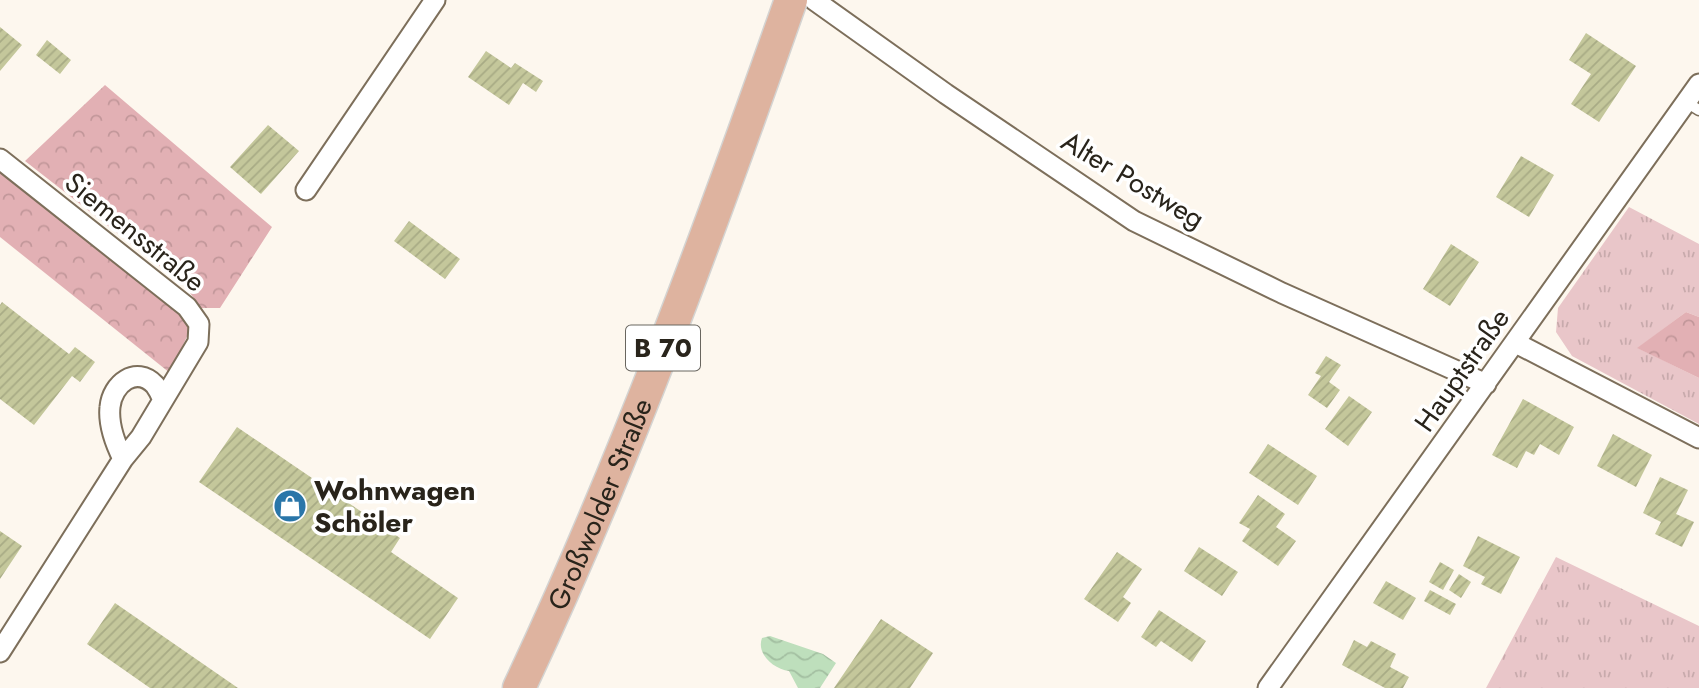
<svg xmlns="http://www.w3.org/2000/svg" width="1699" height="688" font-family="Jost,sans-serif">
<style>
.grass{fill:url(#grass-tufts)}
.forest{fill:url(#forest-crowns)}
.water{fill:url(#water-waves)}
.building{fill:url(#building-hatch)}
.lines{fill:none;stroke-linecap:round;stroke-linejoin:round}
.lane-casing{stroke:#7d6f5b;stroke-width:13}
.street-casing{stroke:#7d6f5b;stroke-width:23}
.primary-casing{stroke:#d4d3d1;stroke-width:35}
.lane{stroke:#fff;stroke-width:10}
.street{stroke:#fff;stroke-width:19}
.primary{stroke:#deb39f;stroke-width:32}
.labels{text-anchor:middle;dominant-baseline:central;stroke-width:7;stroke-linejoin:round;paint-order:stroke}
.shield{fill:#fff;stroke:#69665f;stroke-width:2}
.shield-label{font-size:26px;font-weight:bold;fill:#29241b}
.street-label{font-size:28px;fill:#29241b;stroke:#fff}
.poi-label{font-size:28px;font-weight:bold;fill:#29241b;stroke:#fff;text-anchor:start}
</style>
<defs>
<pattern id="grass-tufts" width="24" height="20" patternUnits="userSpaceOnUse" patternTransform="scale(1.75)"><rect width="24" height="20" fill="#e9c6c9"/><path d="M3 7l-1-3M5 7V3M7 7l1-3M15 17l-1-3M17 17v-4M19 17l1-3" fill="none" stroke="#c8aaac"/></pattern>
<pattern id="forest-crowns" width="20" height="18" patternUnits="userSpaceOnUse" patternTransform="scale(1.75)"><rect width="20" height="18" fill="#e2b0b4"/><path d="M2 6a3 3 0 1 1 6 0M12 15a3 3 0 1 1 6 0" fill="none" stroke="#c2979a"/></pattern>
<pattern id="water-waves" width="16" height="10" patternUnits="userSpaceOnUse" patternTransform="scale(1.75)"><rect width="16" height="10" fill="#bedfbc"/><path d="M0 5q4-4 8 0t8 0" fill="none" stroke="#a3bfa1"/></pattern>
<pattern id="building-hatch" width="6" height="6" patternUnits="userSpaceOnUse" patternTransform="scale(1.75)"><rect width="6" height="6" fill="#c4c79b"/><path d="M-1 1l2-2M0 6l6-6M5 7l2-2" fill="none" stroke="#a8ab85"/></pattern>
</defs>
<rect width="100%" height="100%" fill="#fdf7ee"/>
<path class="grass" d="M 1629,207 L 1699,244 L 1699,317 L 1686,312 L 1638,348 L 1699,378 L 1699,424 L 1572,356 L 1556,332 L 1558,308 Z
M 1556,557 L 1699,626 L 1699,688 L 1486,688 Z"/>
<path class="forest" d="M 105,85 L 272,227 L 220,308 L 201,308 L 185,286 L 25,161 Z
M 0,169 L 185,315 L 190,330 L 170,373 L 0,237 Z
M 1686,312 L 1699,317 L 1699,378 L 1637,348 Z"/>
<path class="water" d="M 770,636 L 823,654 L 836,663 L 820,688 L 798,688 L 789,671 C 774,669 756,654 762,638 Z"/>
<path class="building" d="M 0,27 L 22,45 L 0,71 Z
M 1586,33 L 1636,66 L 1599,122 L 1571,104 L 1591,74 L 1569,60 Z
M 47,40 L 71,60 L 60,74 L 36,55 Z
M 486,51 L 511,68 L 515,63 L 543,81 L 536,92 L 523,83 L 509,105 L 468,77 Z
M 268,125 L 299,151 L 261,194 L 230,167 Z
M 1521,156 L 1554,175 L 1529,217 L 1496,197 Z
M 409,221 L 460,259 L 445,279 L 394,241 Z
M 1451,244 L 1479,262 L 1450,306 L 1423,289 Z
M 2,302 L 69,354 L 75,347 L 95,362 L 80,382 L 72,376 L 34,425 L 0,399 L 0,305 Z
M 1326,356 L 1341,365 L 1329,382 L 1340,390 L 1327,408 L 1308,395 L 1321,376 L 1315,373 Z
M 1349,396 L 1372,412 L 1348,446 L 1325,429 Z
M 1523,399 L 1574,427 L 1559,455 L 1540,444 L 1534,455 L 1526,451 L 1517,468 L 1492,455 Z
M 237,427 L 400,538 L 391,552 L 458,598 L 430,639 L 199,482 Z
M 1613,434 L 1652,455 L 1636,487 L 1597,466 Z
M 1268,444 L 1317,476 L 1298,505 L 1249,473 Z
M 1660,477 L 1688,490 L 1676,514 L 1694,522 L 1682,547 L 1655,534 L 1661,522 L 1643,513 Z
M 1258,495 L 1285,514 L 1276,527 L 1296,541 L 1278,566 L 1242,541 L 1250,529 L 1239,523 Z
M 0,531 L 22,546 L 0,579 Z
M 1478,536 L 1520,557 L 1501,594 L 1481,584 L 1485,577 L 1463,566 Z
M 1199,547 L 1238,572 L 1222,596 L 1184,571 Z
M 1117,552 L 1142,569 L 1123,597 L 1131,603 L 1118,622 L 1084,599 Z
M 1440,562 L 1454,570 L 1443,590 L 1429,582 Z
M 1459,574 L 1471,582 L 1461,598 L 1449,590 Z
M 1386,581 L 1416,598 L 1403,620 L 1373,603 Z
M 1430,590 L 1456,604 L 1450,615 L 1424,601 Z
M 115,603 L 238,688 L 150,688 L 87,644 Z
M 1159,610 L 1206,641 L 1192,662 L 1161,641 L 1156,647 L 1141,637 Z
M 881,619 L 933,653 L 910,688 L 834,688 Z
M 1354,640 L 1367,647 L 1371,641 L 1396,654 L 1390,667 L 1409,677 L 1403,688 L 1385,688 L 1342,665 Z"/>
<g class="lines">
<defs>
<path id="lane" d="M 1686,102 L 1699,110"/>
<path id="street" d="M 814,0 L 946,94 L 1134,221 L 1282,293 L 1486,384
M 0,159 L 187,307 L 199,324 L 198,342 L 141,437 L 123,459 L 0,652
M 306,190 L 435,0
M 1516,343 L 1699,438
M 123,459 C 115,443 108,425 110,407 C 112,384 136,365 155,385 C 158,389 161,395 163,400
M 1268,688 L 1699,84"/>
<g id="primary">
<path id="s1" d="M 519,688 C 624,465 709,233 791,0"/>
</g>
</defs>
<use href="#lane" class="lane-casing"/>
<use href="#street" class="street-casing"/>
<use href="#primary" class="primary-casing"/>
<use href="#lane" class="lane"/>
<use href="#street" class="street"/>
<use href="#primary" class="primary"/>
</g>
<defs>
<symbol id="shop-disc" viewBox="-11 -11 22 22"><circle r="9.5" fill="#2a76a9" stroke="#fff"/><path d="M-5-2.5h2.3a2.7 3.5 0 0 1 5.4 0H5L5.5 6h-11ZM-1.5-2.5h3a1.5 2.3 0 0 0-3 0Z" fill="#fff"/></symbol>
</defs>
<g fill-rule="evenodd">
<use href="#shop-disc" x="271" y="487" width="38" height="38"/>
</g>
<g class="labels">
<rect class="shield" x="626" y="325.5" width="74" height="45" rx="5"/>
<g class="shield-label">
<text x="663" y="348">B 70</text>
</g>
<g class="street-label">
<text transform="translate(1133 180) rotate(31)">Alter Postweg</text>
<text transform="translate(135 232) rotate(39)">Siemensstraße</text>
<text transform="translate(1462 370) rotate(-55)">Hauptstraße</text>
<text stroke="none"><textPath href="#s1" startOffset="201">Großwolder Straße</textPath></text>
</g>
<g class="poi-label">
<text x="314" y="490">Wohnwagen<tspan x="314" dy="32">Schöler</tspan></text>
</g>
</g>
</svg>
